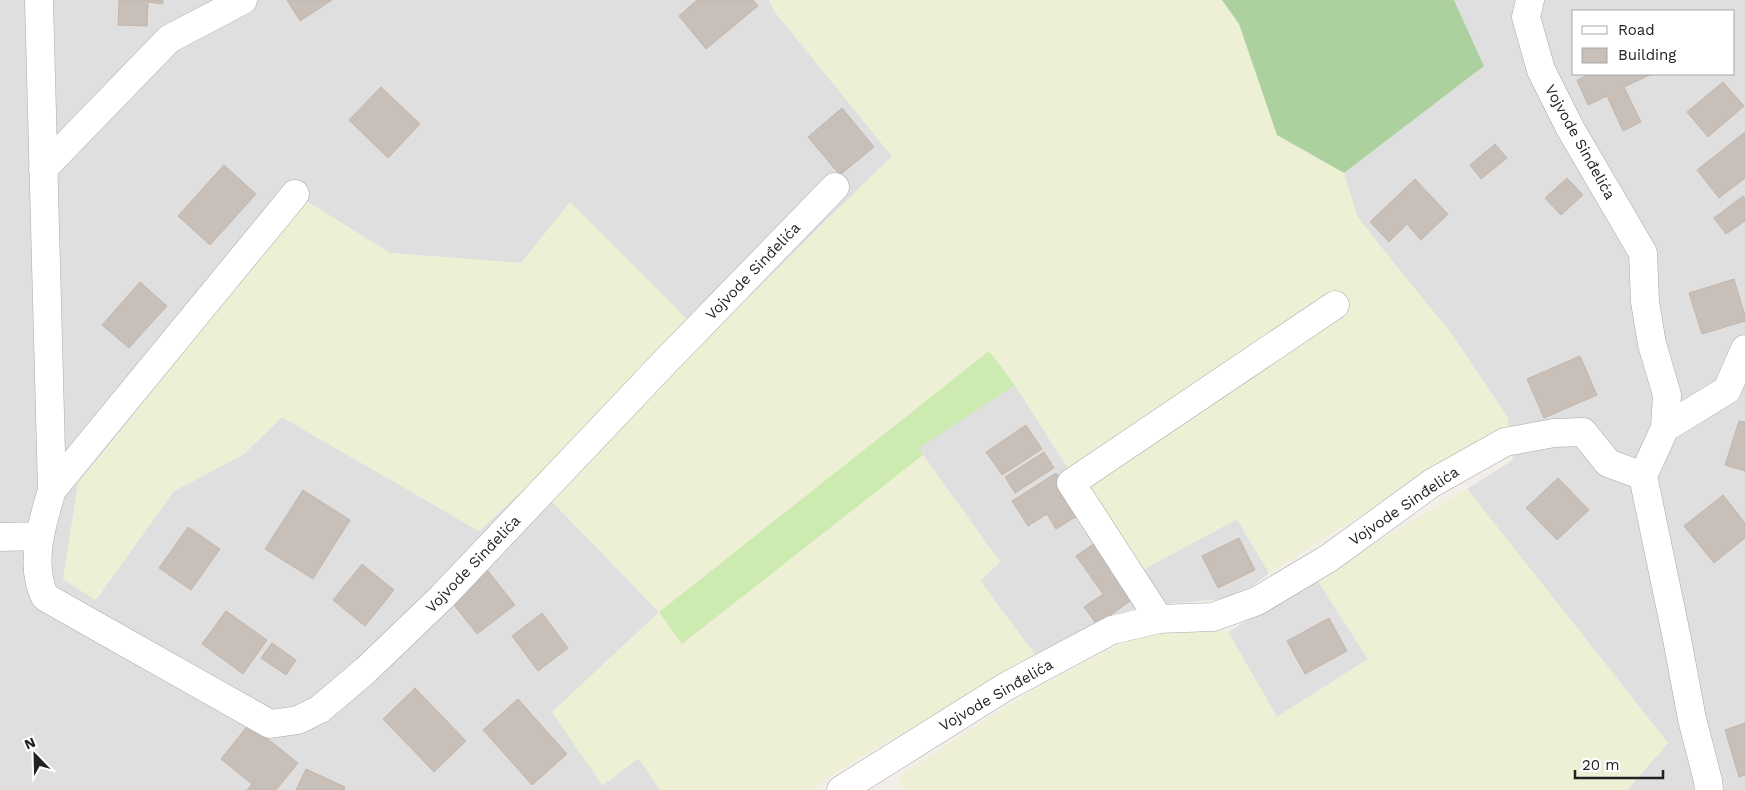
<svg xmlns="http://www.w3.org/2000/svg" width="1745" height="790" font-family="'Work Sans',sans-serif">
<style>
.residential{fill:#e0dfdf;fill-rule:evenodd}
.farmland{fill:#eef0d5}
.grass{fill:#cdebb0}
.forest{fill:#add19e}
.building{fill:#c7bfb8;stroke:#c4b6ab}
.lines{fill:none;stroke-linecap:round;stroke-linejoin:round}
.minor-casing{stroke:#a9a9a9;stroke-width:29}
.minor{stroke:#fff;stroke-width:28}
.labels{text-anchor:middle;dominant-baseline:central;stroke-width:4.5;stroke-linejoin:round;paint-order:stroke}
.street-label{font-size:15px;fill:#222;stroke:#fff}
</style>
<rect width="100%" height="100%" fill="#f2efe9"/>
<path class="residential" d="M 0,0 L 769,0 L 775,12 L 892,156 L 706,339 L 521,263 L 390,253 L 306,201 L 96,600 L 174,491 L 244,454 L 282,417 L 479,531 L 532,481 L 659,612 L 603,785 L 639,758 L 660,790 L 0,790 Z
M 1454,0 L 1745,0 L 1745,790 L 1627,790 L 1668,743 L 1467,489 L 1513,460 L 1507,416 L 1450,332 L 1380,246 L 1357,216 L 1344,173 L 1484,66 ZM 1574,11 L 1734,11 L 1734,74 L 1574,74 Z
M 1015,385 L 1135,574 L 1237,519 L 1269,573 L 1253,586 L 1222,599 L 1154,605 L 1127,611 L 1080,642 L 1036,656 L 980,581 L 1000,562 L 918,448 Z
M 1316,578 L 1368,659 L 1277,717 L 1228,632 Z"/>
<path class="farmland" d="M 769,0 L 1222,0 L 1239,24 L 1277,135 L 1344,173 L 1357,216 L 1380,246 L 1450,332 L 1507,416 L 1509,431 L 1473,445 L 1269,573 L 1237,519 L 1135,574 L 1015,385 L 989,351 L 816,488 L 682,644 L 923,455 L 1000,562 L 980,581 L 1036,656 L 844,767 L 811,790 L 660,790 L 638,758 L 602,785 L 552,712 L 659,612 L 533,481 L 479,531 L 282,417 L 244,454 L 174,491 L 95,600 L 63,579 L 78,483 L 306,201 L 390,253 L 521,263 L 570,202 L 707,339 L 892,156 L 775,12 Z
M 1467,489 L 1668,743 L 1627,790 L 905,790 L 898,777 L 1034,689 L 1132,638 L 1167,626 L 1228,632 L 1277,717 L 1368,659 L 1316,578 Z"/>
<path class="grass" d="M 989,351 L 1015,385 L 919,448 L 923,455 L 682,644 L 659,612 Z"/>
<path class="forest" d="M 1222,0 L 1454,0 L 1484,66 L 1344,173 L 1277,135 L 1239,24 Z"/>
<path class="building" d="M 119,0 L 163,0 L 163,4 L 148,2 L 147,26 L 118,25 Z
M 287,0 L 332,0 L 300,21 Z
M 697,0 L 753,0 L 758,6 L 706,49 L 679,16 Z
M 1590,74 L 1652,74 L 1624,87 L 1641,122 L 1623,131 L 1607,96 L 1588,105 L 1577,80 Z
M 1723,82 L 1744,106 L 1708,137 L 1687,112 Z
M 381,87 L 420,124 L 388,158 L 349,120 Z
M 842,108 L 874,147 L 840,175 L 808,137 Z
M 1745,132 L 1745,178 L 1719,198 L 1697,170 Z
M 1495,144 L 1507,158 L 1481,179 L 1470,165 Z
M 224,165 L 256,194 L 210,245 L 178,216 Z
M 1567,178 L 1583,195 L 1561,215 L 1545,198 Z
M 1415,179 L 1448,214 L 1421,240 L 1407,224 L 1389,242 L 1370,222 Z
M 1743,196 L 1745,198 L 1745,221 L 1726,234 L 1714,218 Z
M 1734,279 L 1745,316 L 1745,321 L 1702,334 L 1689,293 Z
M 140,282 L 167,306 L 129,348 L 102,325 Z
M 1580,356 L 1597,395 L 1544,418 L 1527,379 Z
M 1739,421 L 1745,422 L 1745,471 L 1725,465 Z
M 1026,425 L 1042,449 L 1002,475 L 986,452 Z
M 1044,452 L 1054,468 L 1015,493 L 1005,477 Z
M 1056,473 L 1082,513 L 1056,529 L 1047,514 L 1028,526 L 1012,501 Z
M 1558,478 L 1589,510 L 1557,540 L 1526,508 Z
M 303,490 L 350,520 L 313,579 L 265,549 Z
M 1723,495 L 1745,523 L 1745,538 L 1714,563 L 1684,526 Z
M 188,527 L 220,549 L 191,590 L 159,568 Z
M 1239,538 L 1255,570 L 1218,588 L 1202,556 Z
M 1098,541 L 1137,596 L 1097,625 L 1084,607 L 1103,594 L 1076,556 Z
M 362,564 L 394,590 L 365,626 L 333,600 Z
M 488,571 L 515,605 L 477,634 L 450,600 Z
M 226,611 L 267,640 L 243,674 L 202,644 Z
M 542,613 L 568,648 L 538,671 L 512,636 Z
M 1329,618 L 1347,651 L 1305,674 L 1287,641 Z
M 272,643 L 296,660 L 286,675 L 261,658 Z
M 415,688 L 466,741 L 434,772 L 383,719 Z
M 518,699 L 567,754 L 532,785 L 483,730 Z
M 1745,723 L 1745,775 L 1739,777 L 1725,730 Z
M 249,724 L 298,763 L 276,790 L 247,790 L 252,784 L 221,759 Z
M 306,769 L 345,787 L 344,790 L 296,790 Z"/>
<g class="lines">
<defs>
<path id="minor" d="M 39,0 L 52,490 C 42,523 29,564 45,597 L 270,724 L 298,720 L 320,709 L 366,670 L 442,597 L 664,363 L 835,187
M 1530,0 L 1526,17 L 1541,70 L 1570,128 L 1643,253 L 1645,302 L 1652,344 L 1667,395 L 1665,428 L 1643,476 L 1677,639 L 1692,719 L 1708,781 L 1709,790
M 43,169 L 169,39 L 243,0
M 1665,428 L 1727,390 L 1745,349
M 52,490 L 295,194
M 0,537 L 39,536
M 1159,619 L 1071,483 L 1335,305
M 841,790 L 1005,687 L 1112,630 L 1159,619 L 1213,617 L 1257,601 L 1329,558 L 1432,483 L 1505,442 L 1554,433 L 1583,432 L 1608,463 L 1643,476"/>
</defs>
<use href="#minor" class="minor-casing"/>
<use href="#minor" class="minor"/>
</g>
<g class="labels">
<g class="street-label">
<text transform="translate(1580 142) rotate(61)">Vojvode Sinđelića</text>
<text transform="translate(753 271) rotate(-46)">Vojvode Sinđelića</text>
<text transform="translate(1404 506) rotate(-34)">Vojvode Sinđelića</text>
<text transform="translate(473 564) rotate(-46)">Vojvode Sinđelića</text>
<text transform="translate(996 695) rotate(-30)">Vojvode Sinđelića</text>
</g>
</g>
<rect x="1572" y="10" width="162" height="65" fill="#ffffff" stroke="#a7a7a7"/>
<rect x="1582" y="26" width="25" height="8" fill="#ffffff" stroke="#a7a7a7"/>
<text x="1618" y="35" font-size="15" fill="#222222">Road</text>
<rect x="1582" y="48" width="25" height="15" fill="#c7bfb8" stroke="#a7a7a7"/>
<text x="1618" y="60" font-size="15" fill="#222222">Building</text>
<g transform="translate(35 755) rotate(337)" stroke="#ffffff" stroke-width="4" paint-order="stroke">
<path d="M0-4L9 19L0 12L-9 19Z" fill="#222222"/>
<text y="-8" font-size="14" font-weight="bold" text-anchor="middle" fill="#222222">N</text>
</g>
<path d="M1575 770v8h88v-8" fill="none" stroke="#222222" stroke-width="2.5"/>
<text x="1582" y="770" font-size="15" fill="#222222" stroke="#ffffff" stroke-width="4" paint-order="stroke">20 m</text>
</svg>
